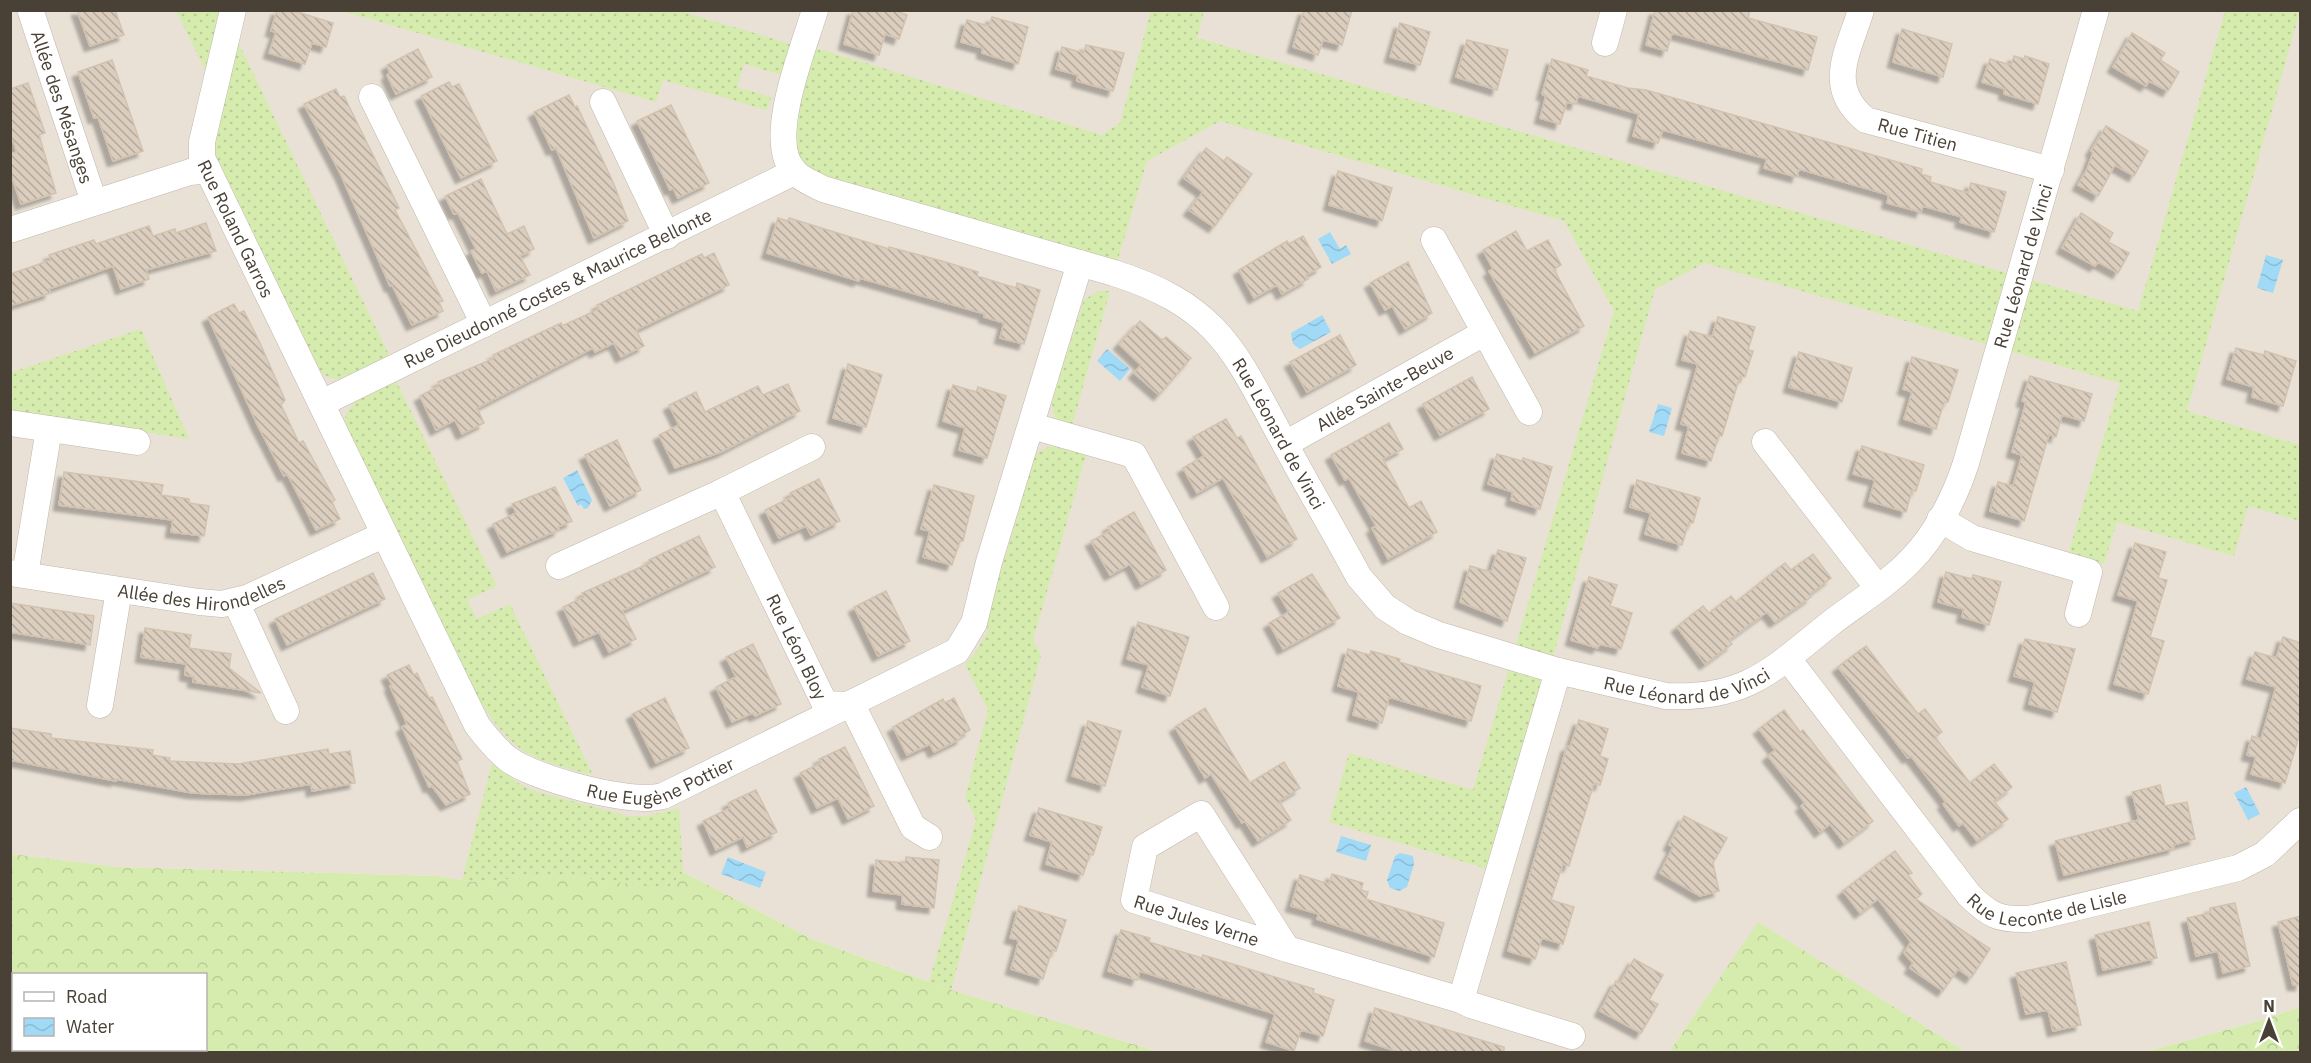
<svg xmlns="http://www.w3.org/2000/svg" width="2311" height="1063" font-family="'IBM Plex Sans',sans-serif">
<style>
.residential{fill:#e9e1d6}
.grass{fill:url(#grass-dots)}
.forest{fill:url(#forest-crowns);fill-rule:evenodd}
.water{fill:url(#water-waves)}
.building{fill:url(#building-back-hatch);stroke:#d3c2af;stroke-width:1.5;filter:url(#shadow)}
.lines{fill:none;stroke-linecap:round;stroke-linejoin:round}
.street-casing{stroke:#c1b7aa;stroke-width:27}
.street{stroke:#fff;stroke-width:26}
.labels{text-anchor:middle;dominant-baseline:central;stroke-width:6;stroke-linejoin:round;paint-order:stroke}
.street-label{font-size:18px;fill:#494036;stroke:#fff}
</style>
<defs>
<pattern id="grass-dots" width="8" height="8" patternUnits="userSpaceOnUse" patternTransform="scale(1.5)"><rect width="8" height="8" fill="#d6ecae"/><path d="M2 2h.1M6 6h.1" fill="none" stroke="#b9cb96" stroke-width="1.8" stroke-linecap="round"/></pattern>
<pattern id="forest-crowns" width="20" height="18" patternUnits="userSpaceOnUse" patternTransform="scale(1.5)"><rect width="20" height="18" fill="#d6ecae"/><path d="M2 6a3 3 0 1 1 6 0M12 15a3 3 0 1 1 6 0" fill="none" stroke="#b9cb96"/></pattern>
<pattern id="water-waves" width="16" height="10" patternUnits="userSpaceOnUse" patternTransform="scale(1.5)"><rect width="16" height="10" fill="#a0daf6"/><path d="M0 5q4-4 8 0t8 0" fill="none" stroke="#8bbcd4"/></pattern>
<pattern id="building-back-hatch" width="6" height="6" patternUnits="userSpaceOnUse" patternTransform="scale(1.5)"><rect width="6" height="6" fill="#dbcebf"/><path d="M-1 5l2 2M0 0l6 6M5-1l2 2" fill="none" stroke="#b4a99c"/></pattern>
<filter id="shadow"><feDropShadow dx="-5.5" dy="5.5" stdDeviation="1.5" flood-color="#0004"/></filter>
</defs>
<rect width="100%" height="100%" fill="#f5f0e8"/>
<path class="residential" d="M 11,11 L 2300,11 L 2300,1007 L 2262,1020 L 2145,1052 L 1966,1052 L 1758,923 L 1669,1052 L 1160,1052 L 951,990 L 812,939 L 683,872 L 668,889 L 474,882 L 438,876 L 118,867 L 11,854 Z"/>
<path class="grass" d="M 176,11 L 221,11 L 206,71 Z
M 342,11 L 680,11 L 804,48 L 823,50 L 1102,135 L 1120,123 L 1151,11 L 1204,11 L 1197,38 L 2138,311 L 2225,11 L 2300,11 L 2187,411 L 2300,445 L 2300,521 L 2248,506 L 2234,556 L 2117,522 L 2104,564 L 2068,554 L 2120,383 L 1705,263 L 1655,289 L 1550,668 L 1498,872 L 1329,822 L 1349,753 L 1473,790 L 1614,311 L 1564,221 L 1220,121 L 1147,161 L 1114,273 L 794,172 L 795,79 L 744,64 L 737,87 L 771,97 L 767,110 L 663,80 L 656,102 Z
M 238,42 L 390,357 C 361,372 341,394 313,366 L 215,159 L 213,148 Z
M 1098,291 L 1110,291 L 1071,429 C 1056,421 1050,415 1053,397 L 1084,300 Z
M 141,329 L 189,439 L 11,411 L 10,373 Z
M 396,381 L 497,586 L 467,600 L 477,619 L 510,604 L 593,775 C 567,768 538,763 517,746 C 475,712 439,620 414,570 C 391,520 364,472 345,421 C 347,398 378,390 396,381 Z
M 1052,445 L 1087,452 L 1033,640 L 1041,655 L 951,990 L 929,982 L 976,820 L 965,797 L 988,710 L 965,664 L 973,656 L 987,633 L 989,608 L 1019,512 L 1029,465 L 1036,454 Z
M 492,763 L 521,785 L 538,792 L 628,816 L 648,816 L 679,808 L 683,872 L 668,889 L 563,875 L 474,882 L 462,880 Z"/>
<path class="forest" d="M 11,854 L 118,867 L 438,876 L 474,882 L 563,875 L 668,889 L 683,872 L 812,939 L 951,990 L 1160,1052 L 11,1052 ZM 14,974 L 206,974 L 206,1050 L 14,1050 Z
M 1758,922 L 1966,1052 L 1669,1052 Z
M 2300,1007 L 2300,1052 L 2145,1052 L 2262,1020 Z"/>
<path class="water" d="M 1330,232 L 1340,249 L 1346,245 L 1351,254 L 1332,264 L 1318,239 Z
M 2266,255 L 2283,260 L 2273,293 L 2257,288 Z
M 1322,315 L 1331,332 L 1300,349 L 1293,344 L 1291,333 Z
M 1107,349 L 1130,369 L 1120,381 L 1097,361 Z
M 1658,404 L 1672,408 L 1664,436 L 1649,432 Z
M 577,470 L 592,500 L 588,508 L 584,509 L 581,504 L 578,506 L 563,478 Z
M 2246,787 L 2260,814 L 2248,820 L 2234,793 Z
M 1341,836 L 1371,845 L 1366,861 L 1336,852 Z
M 1400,853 L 1413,856 L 1414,864 L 1407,887 L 1399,891 L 1390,888 L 1387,880 L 1395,856 Z
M 728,857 L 766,872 L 760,888 L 721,874 Z"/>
<path class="building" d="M 77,10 L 115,10 L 124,35 L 90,46 Z
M 277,10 L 291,10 L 333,23 L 326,47 L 312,43 L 305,64 L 269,53 L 276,32 L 271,31 Z
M 853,10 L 893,10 L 907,15 L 899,39 L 885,34 L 879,55 L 844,44 Z
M 1304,10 L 1352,10 L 1342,45 L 1323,40 L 1318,55 L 1293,47 Z
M 1655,10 L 1750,10 L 1748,18 L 1817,37 L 1808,70 L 1672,33 L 1667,51 L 1646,45 Z
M 992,17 L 1028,27 L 1018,64 L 982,53 L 983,48 L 961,42 L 967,20 L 989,26 Z
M 1400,23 L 1430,32 L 1420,65 L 1390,57 Z
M 1902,29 L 1952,44 L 1943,77 L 1893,62 Z
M 2132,33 L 2165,53 L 2160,60 L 2179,72 L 2168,91 L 2149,81 L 2146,86 L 2113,67 Z
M 1467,40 L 1508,50 L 1497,90 L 1456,77 Z
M 1086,45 L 1124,53 L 1113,91 L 1077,81 L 1078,75 L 1056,69 L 1062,47 L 1084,53 Z
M 418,49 L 432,77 L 396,94 L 387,75 L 390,73 L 387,65 Z
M 2014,56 L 2024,59 L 2025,56 L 2049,64 L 2038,104 L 2004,94 L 2005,89 L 1982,82 L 1990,59 L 2011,65 Z
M 1552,59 L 1588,70 L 1586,76 L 1628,88 L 1646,90 L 1922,169 L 1921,174 L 1931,177 L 1930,182 L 1968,193 L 1971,183 L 2006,192 L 1994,232 L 1960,222 L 1962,217 L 1923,206 L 1921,212 L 1887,203 L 1889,195 L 1799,169 L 1797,177 L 1764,168 L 1767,159 L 1663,130 L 1658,143 L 1633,136 L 1639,114 L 1578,96 L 1576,104 L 1567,102 L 1560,124 L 1540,118 L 1546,96 L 1542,94 Z
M 112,60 L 143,151 L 113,161 L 98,117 L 94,118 L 78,72 Z
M 449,82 L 452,87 L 459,84 L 497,161 L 461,178 L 421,96 Z
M 28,83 L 45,133 L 39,135 L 56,193 L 21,204 L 10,171 L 10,154 L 17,152 L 10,133 L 10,89 Z
M 336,89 L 340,97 L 344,96 L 399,208 L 395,210 L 443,301 L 439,302 L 443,311 L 412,325 L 392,285 L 390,286 L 341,175 L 304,104 Z
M 569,95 L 575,107 L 577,106 L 613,182 L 628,221 L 594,238 L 556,148 L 552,150 L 534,112 Z
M 671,105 L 709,183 L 678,198 L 673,188 L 670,190 L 637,121 Z
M 2106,126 L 2148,151 L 2134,176 L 2115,165 L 2098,196 L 2078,185 L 2087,169 L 2093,153 L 2091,151 Z
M 1206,148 L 1224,161 L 1227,157 L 1252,174 L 1214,227 L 1189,210 L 1203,192 L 1184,178 Z
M 1338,171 L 1392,188 L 1382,221 L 1329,205 Z
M 481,179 L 507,234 L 524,226 L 534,249 L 520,256 L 530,275 L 496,291 L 487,271 L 482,273 L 471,251 L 476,249 L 458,213 L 454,214 L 445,196 Z
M 2081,213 L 2113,233 L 2108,242 L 2129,253 L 2118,273 L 2098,262 L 2095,266 L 2062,248 Z
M 778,218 L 788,221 L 789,218 L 889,249 L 889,247 L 942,261 L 978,272 L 977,276 L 1016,288 L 1017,283 L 1040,290 L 1024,344 L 1000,338 L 1004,323 L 984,317 L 985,314 L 860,278 L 859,281 L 767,253 Z
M 206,223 L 216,251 L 146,270 L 149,279 L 121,289 L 113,266 L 49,289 L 50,293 L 10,306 L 10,274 L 51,260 L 49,255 L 94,240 L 96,244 L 149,226 L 153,236 L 175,229 L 176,233 Z
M 1516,231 L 1527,251 L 1548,240 L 1561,265 L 1554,269 L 1584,326 L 1535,353 L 1489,271 L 1493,269 L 1483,250 Z
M 1303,236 L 1321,267 L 1306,275 L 1308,279 L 1282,294 L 1277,285 L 1254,298 L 1239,270 L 1287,241 L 1289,244 Z
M 714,253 L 729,285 L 636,330 L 644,346 L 621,357 L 614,343 L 595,352 L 593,348 L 477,408 L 484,423 L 462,434 L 455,420 L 436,430 L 420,396 L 439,386 L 438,382 L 495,358 L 493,355 L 561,323 L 562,326 L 599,309 L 597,305 L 702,254 L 704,258 Z
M 1408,262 L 1432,313 L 1405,329 L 1392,306 L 1385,310 L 1370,283 Z
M 234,304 L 239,313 L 244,311 L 259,341 L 285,400 L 281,405 L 299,443 L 303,441 L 335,500 L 332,502 L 340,519 L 316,530 L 292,483 L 287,474 L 284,476 L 258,426 L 208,317 Z
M 1718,317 L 1755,327 L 1748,350 L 1753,351 L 1745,377 L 1740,376 L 1722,436 L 1719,435 L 1711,461 L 1682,453 L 1689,426 L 1681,424 L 1698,364 L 1682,360 L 1690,331 L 1712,337 Z
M 1140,321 L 1162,340 L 1166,337 L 1191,358 L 1159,395 L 1134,373 L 1141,365 L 1119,344 Z
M 1340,335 L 1356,365 L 1307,392 L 1290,362 Z
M 2236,348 L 2264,355 L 2265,351 L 2296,361 L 2283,406 L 2252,397 L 2254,387 L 2227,379 Z
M 1799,352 L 1852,368 L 1842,402 L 1789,387 Z
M 1912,357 L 1958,370 L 1948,402 L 1944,402 L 1936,429 L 1904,419 L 1912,392 L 1903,389 Z
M 848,364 L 882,375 L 866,427 L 833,418 Z
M 2030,376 L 2092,394 L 2084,421 L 2062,415 L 2056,437 L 2049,434 L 2024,521 L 1990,511 L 1998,482 L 2013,486 L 2022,455 L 2012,452 L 2026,402 L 2022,401 Z
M 1472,377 L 1489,409 L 1440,435 L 1423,404 Z
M 788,384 L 800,411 L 721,452 L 675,468 L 659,435 L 679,425 L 669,405 L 696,392 L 705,412 L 758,386 L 763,395 Z
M 953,385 L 976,392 L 978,387 L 1006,396 L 987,458 L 959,450 L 965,428 L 943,421 Z
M 1226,419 L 1237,438 L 1241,436 L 1297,539 L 1267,557 L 1223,478 L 1197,493 L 1183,468 L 1204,456 L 1193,437 Z
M 1389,423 L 1403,449 L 1383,459 L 1409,508 L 1421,501 L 1437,532 L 1388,559 L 1372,528 L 1376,526 L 1349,478 L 1345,480 L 1331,455 Z
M 617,440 L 641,490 L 610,506 L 585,455 Z
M 1862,446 L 1924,465 L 1916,491 L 1912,490 L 1906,512 L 1869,501 L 1875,480 L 1853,474 Z
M 1497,454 L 1522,461 L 1523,458 L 1552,467 L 1540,509 L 1511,500 L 1513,492 L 1488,484 Z
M 64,472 L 163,485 L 161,495 L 189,499 L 189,503 L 209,506 L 204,536 L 171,532 L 173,520 L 59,505 Z
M 819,479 L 840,521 L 811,535 L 806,526 L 779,538 L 765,510 L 792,497 L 790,493 Z
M 1637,480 L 1700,498 L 1693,523 L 1689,522 L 1682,545 L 1645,534 L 1651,513 L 1630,507 Z
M 934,485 L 974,496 L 963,541 L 960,541 L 952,565 L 923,557 L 930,531 L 921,529 Z
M 555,487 L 572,521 L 558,527 L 559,530 L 507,552 L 493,524 L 516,513 L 512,504 Z
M 1134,512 L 1166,570 L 1141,584 L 1130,564 L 1110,575 L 1091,541 L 1110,531 L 1108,527 Z
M 699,536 L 715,567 L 622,611 L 636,639 L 609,652 L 599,632 L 579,641 L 563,607 L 584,597 L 582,593 L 650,563 L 649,560 Z
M 2135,543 L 2166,552 L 2158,578 L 2167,580 L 2150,637 L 2164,641 L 2148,694 L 2114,684 L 2138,601 L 2118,595 Z
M 1498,550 L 1526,558 L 1507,621 L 1460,602 L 1470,566 L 1491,572 Z
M 1813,554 L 1831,578 L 1810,594 L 1811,597 L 1775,622 L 1767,612 L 1729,640 L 1732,644 L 1705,664 L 1677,627 L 1703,606 L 1709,613 L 1731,596 L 1736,602 L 1785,563 L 1791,570 Z
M 1946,572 L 1972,579 L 1973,575 L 2001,582 L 1989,625 L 1962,617 L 1964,609 L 1938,602 Z
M 373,573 L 385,599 L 287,645 L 275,619 Z
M 1312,574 L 1340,618 L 1283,649 L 1269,623 L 1289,612 L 1278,593 Z
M 1589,577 L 1617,585 L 1610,606 L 1632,613 L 1621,649 L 1599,644 L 1598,648 L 1571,640 Z
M 886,591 L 910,641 L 878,656 L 854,607 Z
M 10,603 L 94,616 L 90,645 L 10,632 Z
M 1138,622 L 1189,637 L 1170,696 L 1142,687 L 1149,665 L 1127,659 Z
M 145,628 L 191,635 L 189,648 L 231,654 L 229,668 L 261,693 L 193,682 L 194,677 L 185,675 L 186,664 L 141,657 Z
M 2283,637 L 2301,643 L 2301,730 L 2285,783 L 2251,774 L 2256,757 L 2247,755 L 2252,736 L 2261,739 L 2276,687 L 2247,679 L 2255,652 L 2276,658 Z
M 2025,639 L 2075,649 L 2057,712 L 2029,704 L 2035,682 L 2014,676 Z
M 753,644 L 781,704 L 755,716 L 753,713 L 732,722 L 716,687 L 736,677 L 726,657 Z
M 1866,646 L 1918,714 L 1925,709 L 1942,732 L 1935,737 L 1970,783 L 1994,764 L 2012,787 L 1994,801 L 2008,819 L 1977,841 L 1963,823 L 1959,826 L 1943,804 L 1946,802 L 1911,756 L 1908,758 L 1838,667 Z
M 1348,649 L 1370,655 L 1371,651 L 1400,659 L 1399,662 L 1481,686 L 1471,721 L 1389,697 L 1382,723 L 1353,715 L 1359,692 L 1338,686 Z
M 409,665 L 414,675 L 417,673 L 429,698 L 432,697 L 462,759 L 457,761 L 470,794 L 446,805 L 432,786 L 429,787 L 402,727 L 407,724 L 390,686 L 392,685 L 387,675 Z
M 665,698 L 689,748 L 656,763 L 632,714 Z
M 954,698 L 970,730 L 961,735 L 962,738 L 934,752 L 930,744 L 907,755 L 893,727 L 943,699 L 945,703 Z
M 1205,708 L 1250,783 L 1284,762 L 1300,788 L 1279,801 L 1291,820 L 1258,841 L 1245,821 L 1242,823 L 1211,774 L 1205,778 L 1175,727 Z
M 1784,710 L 1800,732 L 1803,730 L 1873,821 L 1844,843 L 1830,824 L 1820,832 L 1801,806 L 1805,803 L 1768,756 L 1775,750 L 1759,729 Z
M 1579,720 L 1608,729 L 1600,756 L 1608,759 L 1600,785 L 1594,783 L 1569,866 L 1563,864 L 1551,900 L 1574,907 L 1563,944 L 1542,938 L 1535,959 L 1508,951 L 1567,746 L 1570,747 Z
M 1088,721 L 1121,731 L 1105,786 L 1072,776 Z
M 10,728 L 51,734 L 51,738 L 153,750 L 152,755 L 170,758 L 169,761 L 238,764 L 328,749 L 329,754 L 350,751 L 355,783 L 312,791 L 311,784 L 246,795 L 193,793 L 116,779 L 116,781 L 10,760 Z
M 845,747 L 874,806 L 848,819 L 838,798 L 817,808 L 800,773 L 821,763 L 819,759 Z
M 2160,785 L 2165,806 L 2187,802 L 2195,839 L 2173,845 L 2174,848 L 2064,875 L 2055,841 L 2139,820 L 2132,792 Z
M 756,790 L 777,832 L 747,847 L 743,837 L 716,850 L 703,821 L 730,808 L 728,803 Z
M 1039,808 L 1102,827 L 1093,855 L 1090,854 L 1083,875 L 1046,864 L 1052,842 L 1030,835 Z
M 1684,816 L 1727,838 L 1713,863 L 1719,891 L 1700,896 L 1660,873 L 1673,847 L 1669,845 Z
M 1895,851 L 1912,873 L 1908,875 L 1922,894 L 1916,899 L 1990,949 L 1971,978 L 1958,969 L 1943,991 L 1910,968 L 1913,963 L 1904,953 L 1911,942 L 1878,899 L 1860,913 L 1843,891 Z
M 906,857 L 939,860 L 934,908 L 902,904 L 902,895 L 873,891 L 876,860 L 905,863 Z
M 1332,874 L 1363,883 L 1361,890 L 1368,892 L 1366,899 L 1444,923 L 1434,957 L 1317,919 L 1319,914 L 1291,906 L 1300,875 L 1329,884 Z
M 2235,903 L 2250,966 L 2223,973 L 2218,951 L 2196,956 L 2187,918 L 2210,913 L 2210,908 Z
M 1019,906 L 1066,920 L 1056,951 L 1052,950 L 1043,979 L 1011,969 L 1019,940 L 1010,938 Z
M 2301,916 L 2301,985 L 2293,985 L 2278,922 Z
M 2149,922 L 2157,958 L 2103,970 L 2095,935 Z
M 1121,930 L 1150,938 L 1149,942 L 1202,958 L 1203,955 L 1314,989 L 1313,993 L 1334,1000 L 1323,1036 L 1301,1030 L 1294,1051 L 1266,1042 L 1275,1014 L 1140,971 L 1137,980 L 1108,971 Z
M 1634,959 L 1663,975 L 1649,1000 L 1658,1004 L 1641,1033 L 1600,1011 L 1616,981 L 1620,983 Z
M 2066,962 L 2081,1025 L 2053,1031 L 2048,1010 L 2026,1014 L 2016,973 Z
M 1375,1008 L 1504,1047 L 1504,1053 L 1402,1053 L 1365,1041 Z"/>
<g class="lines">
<defs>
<g id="street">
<path id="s1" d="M 233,10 L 202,142 L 202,158 L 477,725 C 486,737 496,749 508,759 C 535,779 631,805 663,796 L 957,651 L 974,623 L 989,562 L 1080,263"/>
<path id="s2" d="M 815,10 C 804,47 764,143 795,172 C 802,180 814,184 823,189 L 1114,273 C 1221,307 1235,353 1285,444 C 1309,489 1335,532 1359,577 L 1385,607 L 1408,622 L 1439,635 L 1558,671 L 1666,696 C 1747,700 1773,669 1831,623 C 1857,603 1887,585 1910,561 C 1936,535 1955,497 1966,463 L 2096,10"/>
<path id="s3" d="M 1861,10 C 1848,53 1825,87 1866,120 L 2051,170"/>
<path id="s4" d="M 31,12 L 94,202"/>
<path d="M 1605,43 L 1614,10"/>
<path d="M 372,97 L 484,324"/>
<path d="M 603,102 L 667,236"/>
<path d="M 10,230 L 190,172 L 208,170"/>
<path d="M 1434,240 L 1529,412"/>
<path id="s5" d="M 322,403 L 794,172"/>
<path d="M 10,423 L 137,442"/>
<path d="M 1032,426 L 1134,455 L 1216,607"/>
<path d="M 1765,442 L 1878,588"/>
<path id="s6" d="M 1285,444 L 1484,333"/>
<path id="s7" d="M 722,492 L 825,704 L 852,705"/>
<path d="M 1940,519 L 1972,538 L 2089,572 L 2078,614"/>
<path d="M 559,566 L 722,492 L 812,447"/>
<path id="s8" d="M 10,573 L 199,602 L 222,604 L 247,598 L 383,535"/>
<path d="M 25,575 L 49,429"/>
<path d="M 236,602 L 286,711"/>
<path id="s9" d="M 1788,659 L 1969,895 C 1990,916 1999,920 2029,919 L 2238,868 L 2265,854 L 2300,821"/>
<path d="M 100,705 L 119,590"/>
<path d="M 852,705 L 913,827 L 929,837"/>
<path id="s10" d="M 1287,949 L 1201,814 L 1145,847 L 1134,900 L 1287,949 L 1461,1000 L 1471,1005 L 1572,1036"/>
<path d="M 1461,1000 L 1558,671"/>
</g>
</defs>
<use href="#street" class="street-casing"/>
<use href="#street" class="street"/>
</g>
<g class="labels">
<g class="street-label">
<text stroke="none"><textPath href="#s4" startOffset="100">Allée des Mésanges</textPath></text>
<text stroke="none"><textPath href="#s3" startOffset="174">Rue Titien</textPath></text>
<text stroke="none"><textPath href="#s1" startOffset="230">Rue Roland Garros</textPath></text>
<text stroke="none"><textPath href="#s2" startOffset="1850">Rue Léonard de Vinci</textPath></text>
<text stroke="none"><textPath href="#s5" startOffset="262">Rue Dieudonné Costes &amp; Maurice Bellonte</textPath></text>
<text stroke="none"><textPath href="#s6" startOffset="114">Allée Sainte-Beuve</textPath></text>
<text stroke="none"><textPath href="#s2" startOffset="744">Rue Léonard de Vinci</textPath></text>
<text stroke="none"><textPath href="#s8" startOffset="195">Allée des Hirondelles</textPath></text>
<text stroke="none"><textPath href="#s7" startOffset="172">Rue Léon Bloy</textPath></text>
<text stroke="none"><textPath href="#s2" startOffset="1266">Rue Léonard de Vinci</textPath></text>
<text stroke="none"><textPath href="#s1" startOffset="990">Rue Eugène Pottier</textPath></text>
<text stroke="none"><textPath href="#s9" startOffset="382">Rue Leconte de Lisle</textPath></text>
<text stroke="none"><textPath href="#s10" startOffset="345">Rue Jules Verne</textPath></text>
</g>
</g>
<rect width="2311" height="1063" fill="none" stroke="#494036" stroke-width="24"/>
<rect x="12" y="973" width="195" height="78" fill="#ffffff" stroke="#b6b3af" stroke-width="1.5"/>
<rect x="24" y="992" width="30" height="9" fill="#ffffff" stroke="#b6b3af" stroke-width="1.5"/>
<text x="66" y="1003" font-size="18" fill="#494036">Road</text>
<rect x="24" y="1018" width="30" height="18" fill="url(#water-waves)" stroke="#b6b3af" stroke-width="1.5"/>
<text x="66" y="1033" font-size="18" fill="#494036">Water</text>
<g transform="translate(2269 1021)" stroke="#ffffff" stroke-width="4.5" paint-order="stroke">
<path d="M0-4.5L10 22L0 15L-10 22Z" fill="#494036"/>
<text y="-9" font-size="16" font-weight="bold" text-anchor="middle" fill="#494036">N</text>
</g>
</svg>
